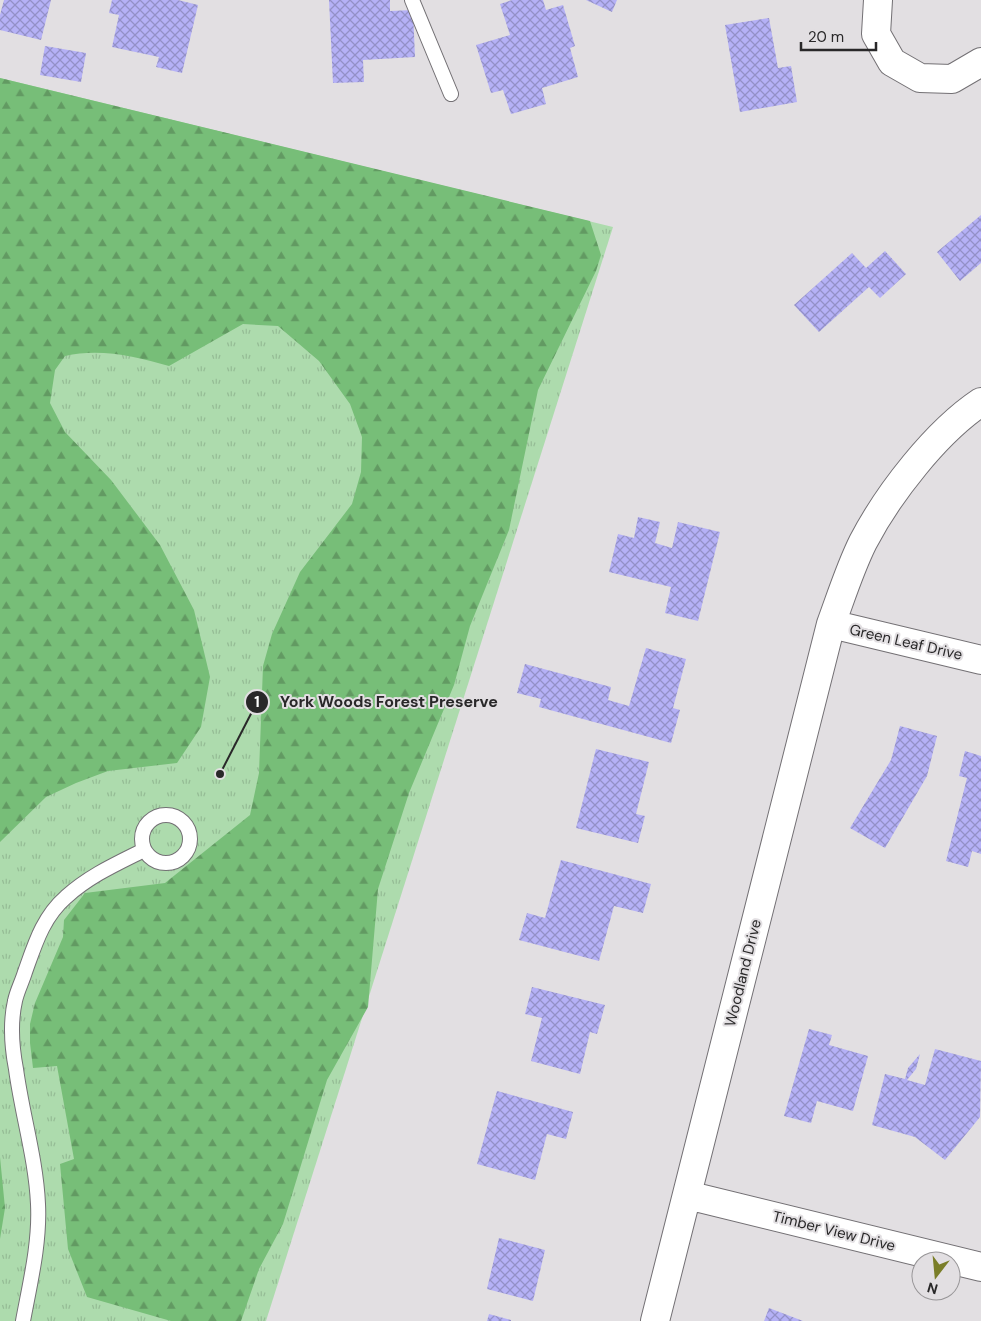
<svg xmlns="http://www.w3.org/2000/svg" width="981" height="1321" font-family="'DM Sans',sans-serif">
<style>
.grass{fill:url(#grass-tufts)}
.forest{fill:url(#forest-firs)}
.building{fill:url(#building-cross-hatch)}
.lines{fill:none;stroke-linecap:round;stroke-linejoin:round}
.service-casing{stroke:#737074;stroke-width:16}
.minor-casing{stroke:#737074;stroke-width:30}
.service{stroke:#fff;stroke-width:14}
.minor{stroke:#fff;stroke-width:28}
.labels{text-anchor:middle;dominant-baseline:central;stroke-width:4;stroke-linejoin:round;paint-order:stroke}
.street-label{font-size:15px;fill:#292829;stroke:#e2dfe2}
.leader{fill:none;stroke:#292829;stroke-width:2}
.callout-dot{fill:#292829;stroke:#e2dfe2;stroke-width:2}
.mark-label{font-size:15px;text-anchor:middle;font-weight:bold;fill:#fff}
.callout-label{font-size:16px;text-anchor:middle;font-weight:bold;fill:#292829;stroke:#e2dfe2;stroke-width:4;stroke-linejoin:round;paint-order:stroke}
</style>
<defs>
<pattern id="grass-tufts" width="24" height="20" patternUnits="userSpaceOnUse" patternTransform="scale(1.25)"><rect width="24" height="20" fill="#addbad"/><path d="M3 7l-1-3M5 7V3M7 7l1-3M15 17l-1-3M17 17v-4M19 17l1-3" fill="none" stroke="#95bc95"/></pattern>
<pattern id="forest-firs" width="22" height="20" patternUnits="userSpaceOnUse" patternTransform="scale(1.25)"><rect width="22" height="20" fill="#77be78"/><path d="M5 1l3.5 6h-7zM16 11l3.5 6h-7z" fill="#629a62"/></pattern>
<pattern id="building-cross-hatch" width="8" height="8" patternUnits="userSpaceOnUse" patternTransform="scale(1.25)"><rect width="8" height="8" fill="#b5b1f6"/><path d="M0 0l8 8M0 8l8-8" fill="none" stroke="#9390c7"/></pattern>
</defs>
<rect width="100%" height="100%" fill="#e2dfe2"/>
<path class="grass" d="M 0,78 L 613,227 L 266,1321 L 0,1321 Z"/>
<path class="forest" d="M 0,78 L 590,221 L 601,255 L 596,271 L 538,390 L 509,530 L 470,626 L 454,685 L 409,793 L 378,889 L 368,1007 L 327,1080 L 283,1224 L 259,1269 L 241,1321 L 171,1321 L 87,1297 L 68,1249 L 60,1164 L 74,1159 L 57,1066 L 33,1068 L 30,1043 L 30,1024 L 35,1003 L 63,937 L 64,920 L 85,893 L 165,883 L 250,815 L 259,773 L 263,666 L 272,634 L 300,572 L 352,504 L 361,472 L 362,437 L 350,404 L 319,361 L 278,326 L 243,324 L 169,366 C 135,356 99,348 65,356 L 55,370 L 50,403 L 65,432 L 111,480 L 160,545 L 194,610 L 210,677 L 201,727 L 177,763 L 108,771 L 76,783 L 46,797 L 0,842 Z
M 0,1157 L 5,1208 L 0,1239 Z"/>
<path class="building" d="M 4,0 L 51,0 L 41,40 L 0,30 L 0,15 Z
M 112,0 L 178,0 L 198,5 L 182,73 L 156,67 L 159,57 L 112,47 L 119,15 L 109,13 Z
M 329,0 L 390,0 L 390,11 L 413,10 L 415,57 L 363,60 L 364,82 L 333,83 Z
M 512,0 L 543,0 L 546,10 L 563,5 L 575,46 L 570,48 L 578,77 L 542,88 L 546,104 L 511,114 L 503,90 L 491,93 L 476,45 L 510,35 L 500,4 Z
M 586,0 L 617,0 L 612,12 Z
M 769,18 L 778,68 L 791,66 L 797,102 L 740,112 L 725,25 Z
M 45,46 L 86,53 L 81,82 L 40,75 Z
M 981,215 L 981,263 L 960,281 L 937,252 Z
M 885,251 L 906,274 L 880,298 L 869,287 L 819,332 L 794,305 L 852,253 L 866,268 Z
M 638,517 L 660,522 L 655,543 L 672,548 L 678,522 L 720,532 L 698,621 L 665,613 L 671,587 L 609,572 L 618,534 L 634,538 Z
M 646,648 L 686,659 L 673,708 L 680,710 L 671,743 L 539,707 L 541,699 L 517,693 L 525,664 L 611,687 L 608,700 L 629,706 Z
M 900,726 L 937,736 L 927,776 L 885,848 L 850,828 L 891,760 Z
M 596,749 L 649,762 L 636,814 L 645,816 L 638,843 L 576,828 Z
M 965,751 L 981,756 L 981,854 L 972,851 L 968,867 L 946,861 L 967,778 L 959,776 Z
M 561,860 L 651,884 L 643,913 L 614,906 L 599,961 L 519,940 L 527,913 L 545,918 Z
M 532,987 L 605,1005 L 597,1034 L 590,1032 L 580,1074 L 531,1061 L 542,1018 L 525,1014 Z
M 809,1029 L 832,1035 L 829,1045 L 868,1056 L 853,1111 L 817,1101 L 811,1123 L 784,1116 Z
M 935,1049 L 981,1061 L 980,1117 L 945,1160 L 915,1137 L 872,1125 L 885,1074 L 905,1079 L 908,1068 L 920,1054 L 916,1069 L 907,1080 L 925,1085 Z
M 497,1091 L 573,1112 L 566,1139 L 547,1134 L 535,1180 L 477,1164 Z
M 499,1238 L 545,1250 L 533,1301 L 487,1289 Z
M 769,1308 L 803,1321 L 764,1321 Z
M 489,1314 L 511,1320 L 511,1321 L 487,1321 Z"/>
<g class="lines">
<defs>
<path id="service" d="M 412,0 L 451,94
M142 839a24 24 0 1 1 48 0a24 24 0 1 1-48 0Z
M 23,1321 C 30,1283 40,1243 38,1204 C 36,1159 22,1114 16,1069 C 12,1048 10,1023 15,1001 C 17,991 22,982 25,972 C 35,944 43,917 66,897 C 89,876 116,864 144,850"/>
<path id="minor" d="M 878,0 L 876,34 L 892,62 L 920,78 L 952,79 L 981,62
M 831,624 L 981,660
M 687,1195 L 981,1267
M 655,1321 L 831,624 C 841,597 850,568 863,542 C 888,494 936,432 981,402"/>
</defs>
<use href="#service" class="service-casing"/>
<use href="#minor" class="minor-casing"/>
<use href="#service" class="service"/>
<use href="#minor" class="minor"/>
</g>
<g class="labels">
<g class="street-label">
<text transform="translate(906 642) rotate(13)">Green Leaf Drive</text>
<text transform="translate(743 973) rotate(-76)">Woodland Drive</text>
<text transform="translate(834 1231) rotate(14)">Timber View Drive</text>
</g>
</g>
<path class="leader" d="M220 774L257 702"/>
<g class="callout-dot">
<circle cx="220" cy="774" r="5"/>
<circle cx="257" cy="702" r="12"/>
</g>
<g class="mark-label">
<text x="257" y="707">1</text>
</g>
<g class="callout-label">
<text x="389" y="707">York Woods Forest Preserve</text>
</g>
<g transform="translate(936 1276) rotate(196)"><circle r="24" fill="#e2dfe2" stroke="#989698"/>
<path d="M0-4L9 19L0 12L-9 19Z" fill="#7a7e28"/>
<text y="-8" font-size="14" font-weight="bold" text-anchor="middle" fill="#292829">N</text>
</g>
<path d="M801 42v8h75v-8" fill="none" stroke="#292829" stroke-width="2.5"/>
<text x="808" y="42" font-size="15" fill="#292829" stroke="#e2dfe2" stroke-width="4" paint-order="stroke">20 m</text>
</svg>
